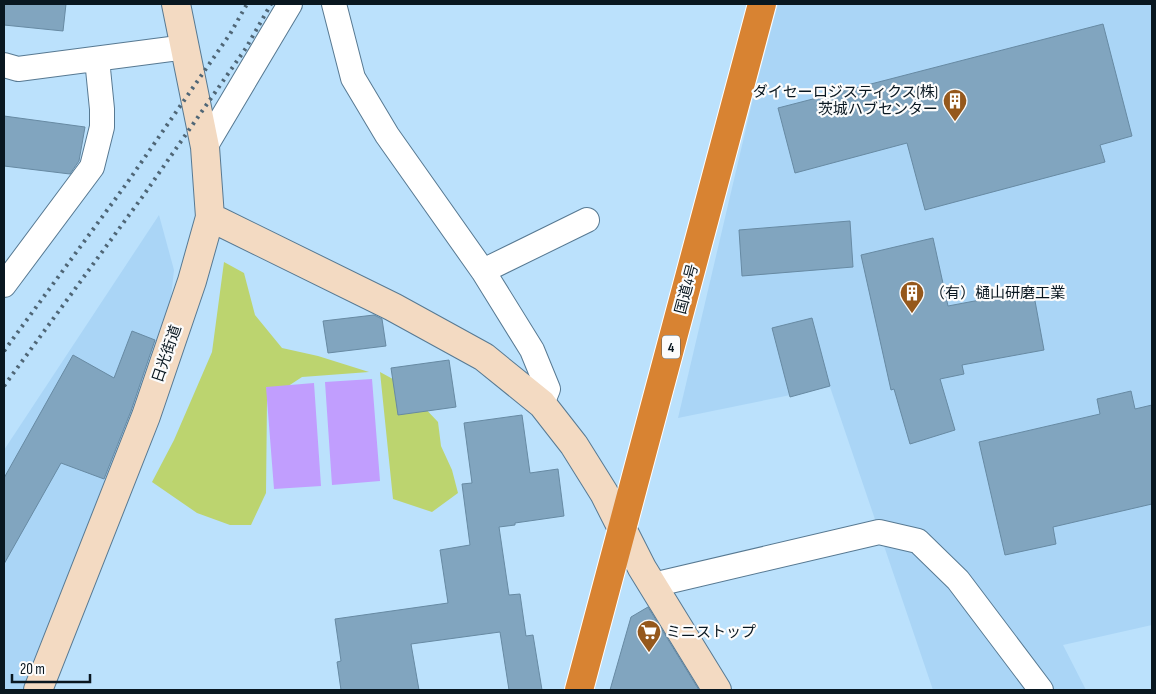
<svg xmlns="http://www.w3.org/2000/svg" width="1156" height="694" font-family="'Sofia Sans Condensed','Noto Sans JP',sans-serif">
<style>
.built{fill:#aad5f6}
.green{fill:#bcd46f}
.water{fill:#c19efe}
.building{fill:#81a5bf;stroke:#678aa3}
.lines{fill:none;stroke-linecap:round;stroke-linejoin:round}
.street-casing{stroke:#577992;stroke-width:26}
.secondary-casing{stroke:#577992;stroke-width:30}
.highway-casing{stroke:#fff;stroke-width:30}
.street{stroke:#fff;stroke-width:24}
.secondary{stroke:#f3dac2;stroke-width:28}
.highway{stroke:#d88332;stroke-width:28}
.rail{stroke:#4f6676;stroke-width:4;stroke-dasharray:2.5 5;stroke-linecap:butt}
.labels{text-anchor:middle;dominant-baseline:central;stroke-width:4.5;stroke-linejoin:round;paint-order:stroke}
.shield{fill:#fcfcfc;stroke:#525c62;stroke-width:1}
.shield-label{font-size:14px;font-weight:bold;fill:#091720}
.poi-label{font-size:15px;fill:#091720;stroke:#fcfcfc;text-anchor:start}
.street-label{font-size:15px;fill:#091720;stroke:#fcfcfc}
</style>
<rect width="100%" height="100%" fill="#bbe1fc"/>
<path class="built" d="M 778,4 L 1152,4 L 1152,625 L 1063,645 L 1086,690 L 933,690 L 830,387 L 678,418 L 755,90 Z
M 159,215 L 174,270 L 164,362 L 27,690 L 4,690 L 4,450 Z"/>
<path class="green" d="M 224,262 L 244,273 L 255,315 L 282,348 L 318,356 L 369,372 L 302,377 L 267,400 L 266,493 L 251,525 L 230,525 L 197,513 L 152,482 L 174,440 L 212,352 Z
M 380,372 L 402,384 L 438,422 L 441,446 L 452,470 L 458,493 L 432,512 L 393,499 Z"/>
<path class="water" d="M 372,379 L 380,481 L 332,485 L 325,382 Z
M 314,383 L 321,486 L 274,489 L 266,387 Z"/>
<path class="building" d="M 4,4 L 66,4 L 63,31 L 4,25 Z
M 1103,24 L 1132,136 L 1100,145 L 1105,162 L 925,210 L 907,143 L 795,173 L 778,108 Z
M 4,116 L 85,127 L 79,161 L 70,174 L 4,166 Z
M 850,221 L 853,267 L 742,276 L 739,230 Z
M 933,238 L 948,306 L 1033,290 L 1044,350 L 962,365 L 964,374 L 940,379 L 955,430 L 910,444 L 894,389 L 891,390 L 861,255 Z
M 374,315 L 382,319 L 386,346 L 328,353 L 323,321 Z
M 812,318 L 830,386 L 790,397 L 772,328 Z
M 132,331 L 155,340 L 131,411 L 104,479 L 61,463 L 4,564 L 4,478 L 73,355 L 114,378 Z
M 449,360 L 456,407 L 398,415 L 391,368 Z
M 1131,391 L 1135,409 L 1152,405 L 1152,504 L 1053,527 L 1056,544 L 1005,555 L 979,442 L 1100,414 L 1097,399 Z
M 522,415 L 530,473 L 558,469 L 564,516 L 515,523 L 515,525 L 499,527 L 509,595 L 520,594 L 526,636 L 533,635 L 542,690 L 509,690 L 500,632 L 411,644 L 419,690 L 341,690 L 337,662 L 341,661 L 335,619 L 448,603 L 440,550 L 470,545 L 462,484 L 472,483 L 464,423 Z
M 648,607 L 699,690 L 610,690 L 631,617 Z"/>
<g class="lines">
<defs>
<path id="street" d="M 334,4 L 353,78 L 387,135 L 483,271 L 532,350 L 548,389 L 542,404
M 4,65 L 18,69 L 186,47
M 205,147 L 290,4
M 483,271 L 587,220
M 4,285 L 92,167 L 102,127 L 102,109 L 97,59
M 653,585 L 879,532 L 918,541 L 958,580 L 1041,690"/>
<path id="secondary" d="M 210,217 L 393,307 L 484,357 L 542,404 L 574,445 L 604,493 L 642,568 L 717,690
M 38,690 L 146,416 L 192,281 L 210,217 L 205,147 L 176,4"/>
<path id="highway" d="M 579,690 L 762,4"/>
</defs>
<use href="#street" class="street-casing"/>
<use href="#secondary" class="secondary-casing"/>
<use href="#highway" class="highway-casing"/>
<use href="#street" class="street"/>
<use href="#secondary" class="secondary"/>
<use href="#highway" class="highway"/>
<path class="rail" d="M 4,351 L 127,183 L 230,34 L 247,4
M 4,386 L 143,196 L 246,48 L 271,4"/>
</g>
<defs>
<symbol id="building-pin" viewBox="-11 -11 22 30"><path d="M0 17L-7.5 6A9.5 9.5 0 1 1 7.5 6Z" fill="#95581c" stroke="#fcfcfc"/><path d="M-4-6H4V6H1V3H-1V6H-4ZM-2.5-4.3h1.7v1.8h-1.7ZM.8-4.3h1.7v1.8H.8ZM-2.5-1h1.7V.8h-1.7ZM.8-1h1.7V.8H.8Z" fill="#fff"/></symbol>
<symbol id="supermarket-pin" viewBox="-11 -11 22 30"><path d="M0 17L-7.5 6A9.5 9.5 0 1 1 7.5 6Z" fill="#95581c" stroke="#fcfcfc"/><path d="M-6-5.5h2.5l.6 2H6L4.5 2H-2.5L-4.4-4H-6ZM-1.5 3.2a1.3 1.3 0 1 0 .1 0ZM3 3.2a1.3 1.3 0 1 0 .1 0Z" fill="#fff"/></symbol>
</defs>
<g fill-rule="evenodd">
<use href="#building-pin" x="941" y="87" width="28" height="38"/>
<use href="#building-pin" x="898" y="279" width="28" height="38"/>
<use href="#supermarket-pin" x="635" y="618" width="28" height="38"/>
</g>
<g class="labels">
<rect class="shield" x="662" y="335.5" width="18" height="23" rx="4"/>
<g class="shield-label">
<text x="671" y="347">4</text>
</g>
<g class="poi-label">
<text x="938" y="92" text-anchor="end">ダイセーロジスティクス(株)<tspan x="938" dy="17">茨城ハブセンター</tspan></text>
<text x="930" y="293">（有）樋山研磨工業</text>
<text x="666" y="632">ミニストップ</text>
</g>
<g class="street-label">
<text transform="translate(687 289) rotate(-75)">国道4号</text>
<text transform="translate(167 354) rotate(-71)">日光街道</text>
</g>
</g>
<rect width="1156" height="694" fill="none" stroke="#091720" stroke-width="10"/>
<path d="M12 674v8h78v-8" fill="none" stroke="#091720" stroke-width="2.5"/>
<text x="20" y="674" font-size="15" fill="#091720" stroke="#fcfcfc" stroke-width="4" paint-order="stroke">20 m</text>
</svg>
